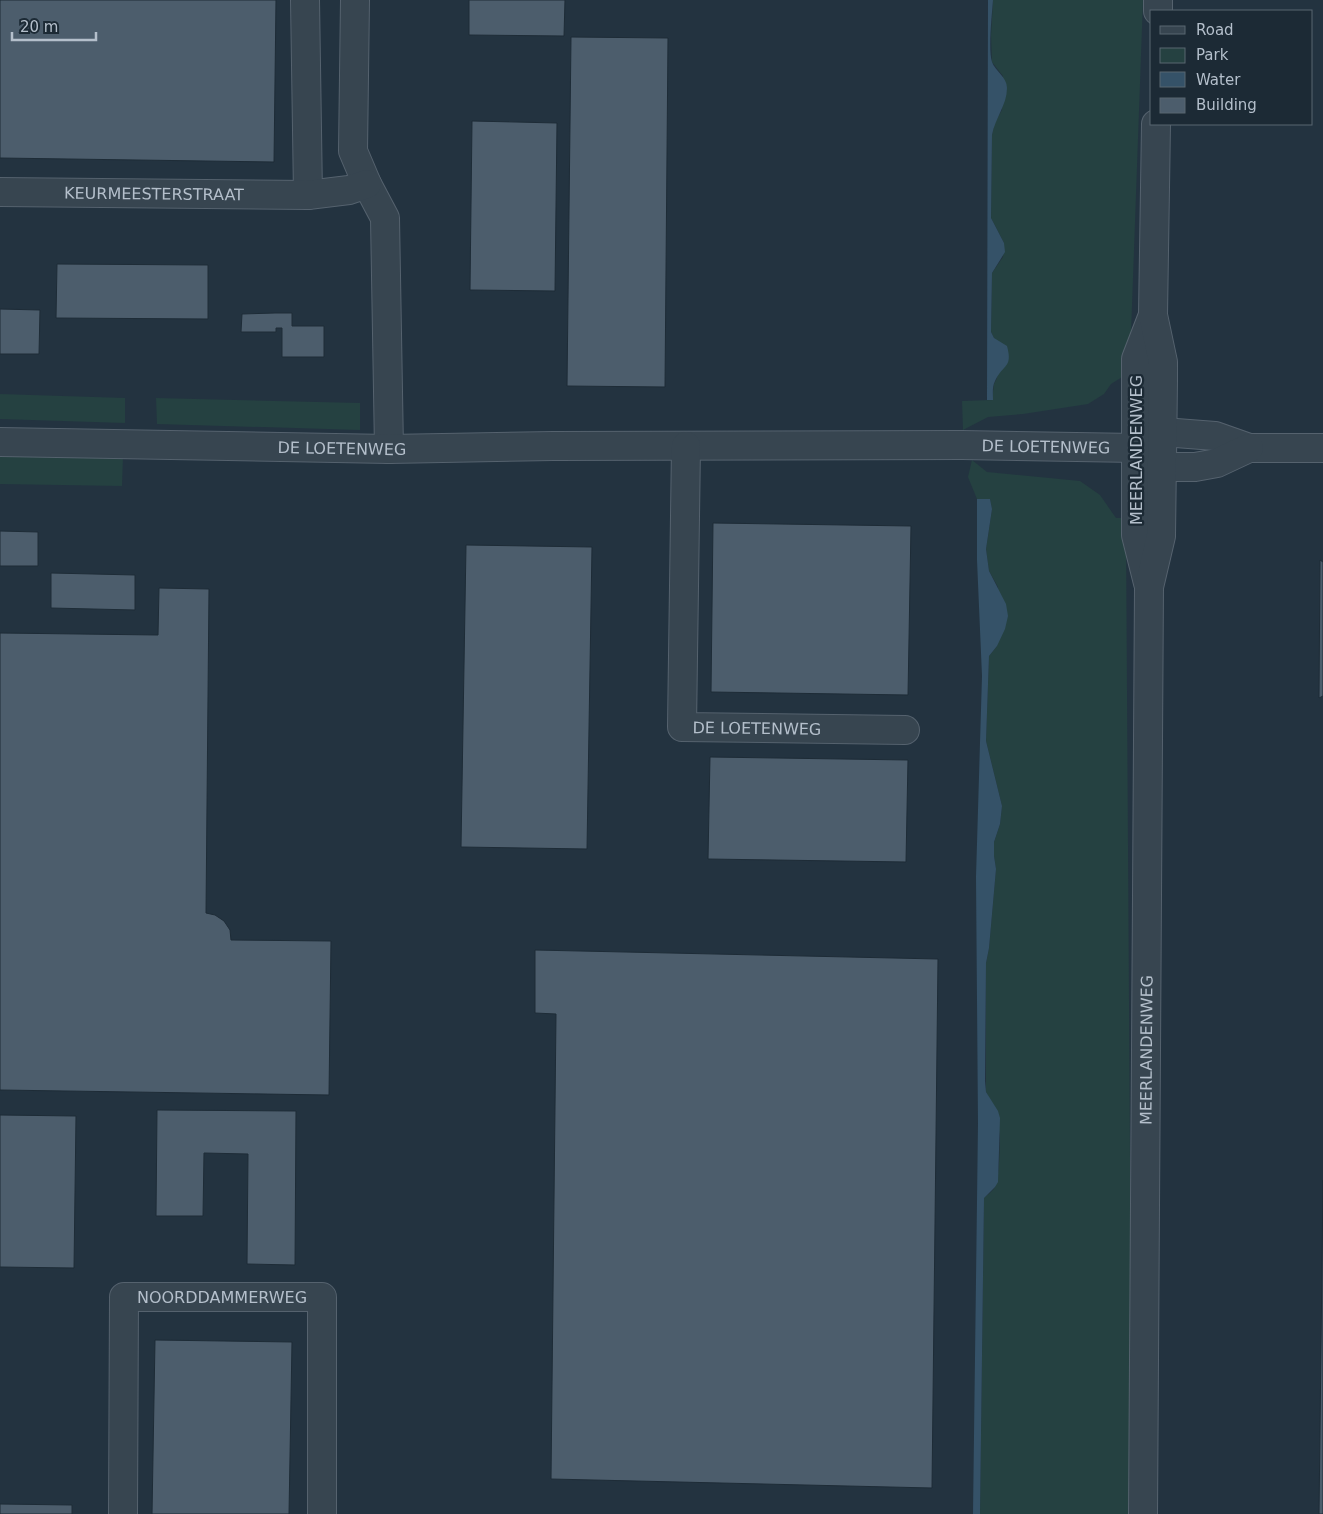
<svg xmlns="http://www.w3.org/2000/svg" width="1323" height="1514" font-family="'DejaVu Sans',sans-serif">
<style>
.green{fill:#254141}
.water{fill:#355268}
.building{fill:#4c5d6c;stroke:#1e2c37}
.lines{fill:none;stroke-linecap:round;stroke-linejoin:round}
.minor-casing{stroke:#55626e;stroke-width:30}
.minor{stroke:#374550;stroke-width:28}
.labels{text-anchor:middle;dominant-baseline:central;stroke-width:4.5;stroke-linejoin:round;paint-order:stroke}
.street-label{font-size:16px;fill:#b4bfcb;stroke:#1c2a35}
</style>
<rect width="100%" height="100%" fill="#233340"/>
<path class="green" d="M 993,0 L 1143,0 L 1130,361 L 1127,374 L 1111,384 L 1104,394 L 1088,404 L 1023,414 L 988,417 L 963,430 L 962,401 L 992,400 L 994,384 L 997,378 L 994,338 L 991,332 L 992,273 L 1003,257 L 1004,243 L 991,218 L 992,135 L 994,124 L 1002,110 L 1003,76 L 992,62 L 991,36 Z
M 0,394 L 125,398 L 125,423 L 0,419 Z
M 156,398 L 360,403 L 360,430 L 157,424 Z
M 0,455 L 123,456 L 122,486 L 0,484 Z
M 972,460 L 987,472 L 1080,481 L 1100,495 L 1116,518 L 1122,518 L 1126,533 L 1131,1313 L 1129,1514 L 980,1514 L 984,1198 C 987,1195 993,1191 995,1187 C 999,1181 1000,1146 1000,1137 C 1000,1128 990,1100 986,1092 L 986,963 L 989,948 L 996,869 L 994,856 L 994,842 L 1000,824 L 1002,806 L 986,741 L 989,656 L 997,646 L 998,587 L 989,571 L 986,549 L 992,509 L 990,499 L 977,499 L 968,477 Z"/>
<path class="water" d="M 988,0 L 993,0 C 992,14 988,50 992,62 C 995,71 1007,77 1007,88 C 1007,105 995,118 992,135 L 991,218 L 1004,243 L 1005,252 L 992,273 L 991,332 L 994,338 L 1007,346 C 1013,368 1003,364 995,381 C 992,387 993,394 993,400 L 987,400 Z
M 977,499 L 990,499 L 992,509 L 986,549 L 989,571 L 1006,604 L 1008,616 L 1005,629 L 997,646 L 989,656 L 986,741 L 1002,806 L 1000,824 L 994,842 L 994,856 L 996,869 L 989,948 L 986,963 L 985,1081 L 986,1092 L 998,1111 L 1000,1118 L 998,1182 L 995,1187 L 984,1198 L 980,1514 L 973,1514 L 978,1123 L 976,877 L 982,676 L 977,560 Z"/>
<path class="building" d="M 0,0 L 276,0 L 274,162 L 0,158 Z
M 469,0 L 565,0 L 564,36 L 469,35 Z
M 571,37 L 668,38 L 665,387 L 567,386 Z
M 472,121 L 557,123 L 555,291 L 470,290 Z
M 57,264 L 208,265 L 208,319 L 56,318 Z
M 0,309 L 40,310 L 39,354 L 0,354 Z
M 275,313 L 292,313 L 292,326 L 324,326 L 324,357 L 282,357 L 282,328 L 276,328 L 276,332 L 241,332 L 242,314 Z
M 713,523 L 911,526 L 908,695 L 711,692 Z
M 0,531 L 38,532 L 38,566 L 0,566 Z
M 466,545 L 592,547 L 587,849 L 461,847 Z
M 1320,560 L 1323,562 L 1323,696 L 1319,698 Z
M 51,573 L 135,575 L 135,610 L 51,608 Z
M 159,588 L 209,589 L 206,913 L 215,915 L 224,921 L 230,930 L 231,940 L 331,941 L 329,1095 L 0,1090 L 0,633 L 158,635 Z
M 710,757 L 908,760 L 906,862 L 708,859 Z
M 535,950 L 938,959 L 932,1488 L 551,1479 L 556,1014 L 535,1013 Z
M 157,1110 L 296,1111 L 295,1265 L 247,1264 L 248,1154 L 204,1153 L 203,1216 L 156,1216 Z
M 0,1115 L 76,1116 L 74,1268 L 0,1267 Z
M 1323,1180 L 1323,1514 L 1319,1514 Z
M 155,1340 L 292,1342 L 289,1514 L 152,1514 Z
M 0,1504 L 72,1505 L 72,1514 L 0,1514 Z"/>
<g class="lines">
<defs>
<g id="minor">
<path d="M 305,0 L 308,195"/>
<path d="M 355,0 L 353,151 L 367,184 L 385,218 L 389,449"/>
<path d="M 1158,11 L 1158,0"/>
<path id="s1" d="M 0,192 L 308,195 L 349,190 L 367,184"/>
<path id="s2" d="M 0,442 L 389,449 L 553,446 L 962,445 L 1136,448 L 1163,432 L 1215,436 L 1249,448 L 1323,448"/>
<path id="s3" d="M 686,446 L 682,727 L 905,730"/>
<path d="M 1148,457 L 1162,467 L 1195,467 L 1217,463 L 1249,448"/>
<path d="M 1148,583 L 1136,535 L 1136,359 L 1153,315"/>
<path id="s4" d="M 123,1514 L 124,1297 L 322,1297 L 322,1514"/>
<path id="s5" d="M 1143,1514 L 1149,587 L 1161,536 L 1163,381 L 1163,362 L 1153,315 L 1156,124"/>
</g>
</defs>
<use href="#minor" class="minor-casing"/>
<use href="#minor" class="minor"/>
</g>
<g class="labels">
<g class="street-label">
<text stroke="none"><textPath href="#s1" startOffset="154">KEURMEESTERSTRAAT</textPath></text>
<text stroke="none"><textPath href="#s2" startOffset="1046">DE LOETENWEG</textPath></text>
<text stroke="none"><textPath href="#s2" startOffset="342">DE LOETENWEG</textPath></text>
<text transform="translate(1136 450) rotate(-90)">MEERLANDENWEG</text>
<text stroke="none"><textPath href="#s3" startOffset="356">DE LOETENWEG</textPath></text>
<text stroke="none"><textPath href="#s5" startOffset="464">MEERLANDENWEG</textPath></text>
<text stroke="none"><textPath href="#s4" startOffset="315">NOORDDAMMERWEG</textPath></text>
</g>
</g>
<rect x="1150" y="10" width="162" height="115" fill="#1c2a35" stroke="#596671"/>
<rect x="1160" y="26" width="25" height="8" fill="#374550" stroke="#596671"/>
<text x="1196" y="35" font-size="15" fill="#b4bfcb">Road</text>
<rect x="1160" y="48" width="25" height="15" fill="#254141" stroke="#596671"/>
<text x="1196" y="60" font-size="15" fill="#b4bfcb">Park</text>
<rect x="1160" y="72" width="25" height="15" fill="#355268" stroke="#596671"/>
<text x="1196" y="85" font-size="15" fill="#b4bfcb">Water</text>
<rect x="1160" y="98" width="25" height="15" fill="#4c5d6c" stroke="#596671"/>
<text x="1196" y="110" font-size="15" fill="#b4bfcb">Building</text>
<path d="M12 32v8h84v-8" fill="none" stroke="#b4bfcb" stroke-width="2.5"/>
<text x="20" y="32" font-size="15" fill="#b4bfcb" stroke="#1c2a35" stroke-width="4" paint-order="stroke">20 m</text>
</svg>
